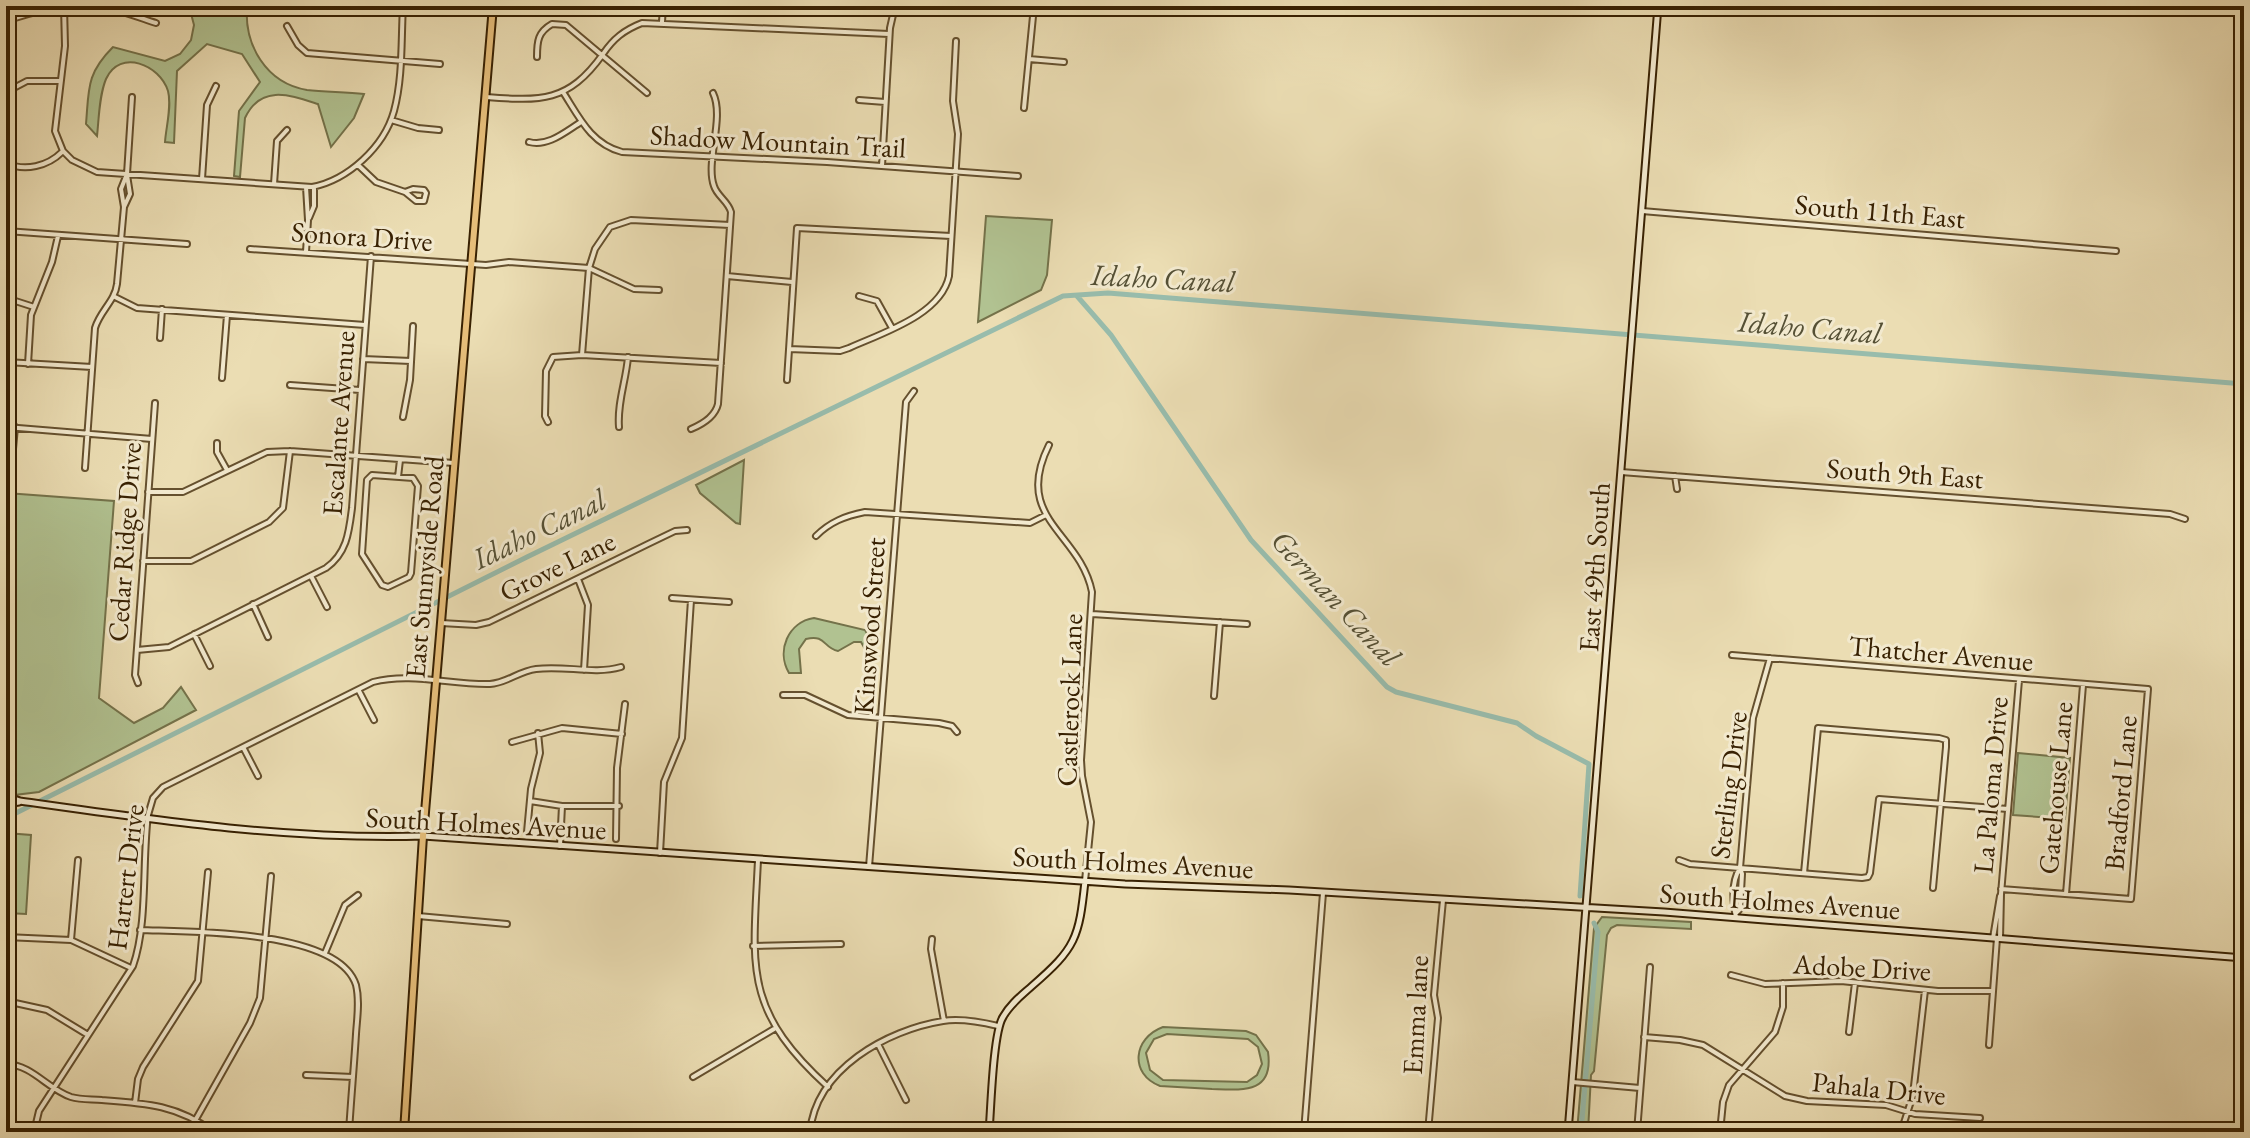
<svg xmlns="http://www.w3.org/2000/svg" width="2250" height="1138" font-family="'EB Garamond',serif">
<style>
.green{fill:#b1c291;stroke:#74724a;stroke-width:2;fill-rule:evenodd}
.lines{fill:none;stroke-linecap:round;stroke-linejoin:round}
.stream{stroke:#727e68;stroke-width:2}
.canal{stroke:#98bcac;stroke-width:5}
.street-casing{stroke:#65502e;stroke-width:8}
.secondary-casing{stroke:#382102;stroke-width:9}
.primary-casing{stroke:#382102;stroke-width:10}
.street{stroke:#f2e9ce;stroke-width:4}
.secondary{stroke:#f2e9ce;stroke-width:5}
.primary{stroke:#e6be7a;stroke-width:6}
.labels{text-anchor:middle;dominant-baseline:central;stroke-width:6;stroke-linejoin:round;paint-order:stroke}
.street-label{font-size:28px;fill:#382102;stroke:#f2e9ce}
.water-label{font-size:30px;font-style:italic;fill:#555035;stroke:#f2e9ce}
</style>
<rect width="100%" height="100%" fill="#ebddb3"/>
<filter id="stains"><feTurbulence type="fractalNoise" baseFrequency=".0025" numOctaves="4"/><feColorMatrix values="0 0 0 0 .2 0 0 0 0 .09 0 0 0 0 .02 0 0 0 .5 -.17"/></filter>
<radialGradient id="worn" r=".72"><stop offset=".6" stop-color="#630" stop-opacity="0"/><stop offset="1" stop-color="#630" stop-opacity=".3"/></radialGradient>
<path class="green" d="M 189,6 L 247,6 C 244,45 266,83 307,90 C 325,92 345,92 364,94 L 354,118 L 331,147 L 318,104 C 290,95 261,84 245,118 L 240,177 L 234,176 L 239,111 L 260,82 L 242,54 L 207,44 L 177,71 L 174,143 L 165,142 C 166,127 172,106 168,91 C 160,65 120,48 106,79 C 99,96 99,118 97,136 L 86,124 C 89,89 86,74 113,47 L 165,61 L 180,54 L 191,40 L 194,25 Z
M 986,216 L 1052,220 L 1047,275 L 1041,290 L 978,322 Z
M 744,460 L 740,524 L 736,523 L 700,493 L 696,485 Z
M 6,493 L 114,501 L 99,698 L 134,723 L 163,708 L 181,687 L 196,710 L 39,792 L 6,796 Z
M 814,618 L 865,630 L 873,644 L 870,666 L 866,664 L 865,649 L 861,642 L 854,642 L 838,651 C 823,648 826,634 806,639 L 799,649 L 801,673 L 789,673 C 776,651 788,622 814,618 Z
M 2018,753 L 2070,758 L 2065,819 L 2013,815 Z
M 6,833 L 31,835 L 26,914 L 6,913 Z
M 1602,917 L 1691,922 L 1691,929 L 1617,925 L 1611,928 L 1607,935 L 1594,1071 L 1591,1075 L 1588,1132 L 1577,1132 L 1594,928 Z
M 1163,1027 L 1246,1031 L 1256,1035 L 1268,1052 C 1274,1094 1242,1090 1212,1089 C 1195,1088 1177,1087 1160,1086 C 1129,1074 1133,1038 1163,1027 ZM 1167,1034 L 1248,1039 L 1258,1047 L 1262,1064 L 1257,1075 L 1247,1082 L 1163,1080 L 1150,1070 L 1146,1053 L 1154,1039 Z"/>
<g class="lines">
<path class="stream" d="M 6,1130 L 32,1132"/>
<path class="canal" d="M 1077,296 L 1111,335 L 1251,540 L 1387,687 L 1396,692 L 1517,723 L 1536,736 L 1589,764 L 1580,896
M 6,815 L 14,814 L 527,557 L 1063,296 L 1108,293 L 2244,384
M 1581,1132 L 1598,932 L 1594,923"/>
<defs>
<path id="street" d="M 64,6 L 65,46 L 55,131 L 63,151 L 72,160 L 97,172 L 312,187 C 348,180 384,147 394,111 C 403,78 401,40 403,6
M 15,18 C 44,8 84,4 114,10 C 129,13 143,19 156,23
M 662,22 L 663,6
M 287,26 L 298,45 L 307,53 L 440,64
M 537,57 C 537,41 538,32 552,24 L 566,25 L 647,93
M 1029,59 L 1064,62
M 10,90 L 27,81 L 59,81
M 563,92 C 579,117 591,144 622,152 L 827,162 L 1018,176
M 486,97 C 541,101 568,103 603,54 C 613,39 624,30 642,23 L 889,34
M 859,100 L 885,102
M 1024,108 L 1034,6
M 391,120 L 418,128 L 439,130
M 529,142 C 548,147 565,132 581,122
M 6,163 C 25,172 48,166 62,152
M 358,165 L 376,182 L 405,192
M 882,166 L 890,28 L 895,6
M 202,179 L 207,105 L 216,86
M 274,184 L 277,141 L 287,130
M 413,189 L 424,190 L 426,193 L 424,201 L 416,201 L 405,192 Z
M 124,207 L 130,194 L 127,175
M 1642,211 L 2116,251
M 309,218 L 314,206 L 314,187
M 6,231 L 187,244
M 250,249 L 486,265 L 509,262 L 589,268 L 634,289 L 659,290
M 306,252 L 308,220 L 306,187
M 727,276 L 792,282
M 859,296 L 877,301 L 892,328
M 115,297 L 137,308 L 365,325
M 6,298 L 34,307
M 160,338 L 162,309
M 789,349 L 840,351 L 849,348 C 882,333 941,315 949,276 L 958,134 L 953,101 L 956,41
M 582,355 L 589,268 L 595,249 L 610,227 L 631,220 L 730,225
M 363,359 L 411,361
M 6,362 L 92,367
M 28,364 L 31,315 L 52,262 L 58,236
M 222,378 L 227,315
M 787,380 L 797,228 L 951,236
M 290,385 L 360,390
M 403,417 L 410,380 L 413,326
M 548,422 L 545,416 L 546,371 L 553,357 L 582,355 L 721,363
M 6,427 L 152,439
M 619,427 C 617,403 626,381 628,357
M 691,429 C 703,424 715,417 718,404 L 731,212 C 728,201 717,196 714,186 C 705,162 725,118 713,93
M 217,443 L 217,452 L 227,470
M 1049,445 C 1012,519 1080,532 1092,592 L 1081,760 L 1082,776 L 1091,822 L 1085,881
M 12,460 L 15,427
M 85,468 L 95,328 C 100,311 115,301 117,284 L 124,207 L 121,189 L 127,174 L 132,97
M 1621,472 L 2170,514 L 2185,519
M 372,475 L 413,478 L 418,486 L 411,573 L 409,577 L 388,587 L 382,585 L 362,554 L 367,480 Z
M 1675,476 L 1677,489
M 398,477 L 400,460
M 148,492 L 183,492 L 267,452 L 290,451 L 454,463
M 816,536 C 830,522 845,516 865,512 L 1030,523 L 1044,516
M 143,561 L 191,561 L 269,522 L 283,508 L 290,451
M 311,576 L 327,607
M 578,579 L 588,605 L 584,670
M 672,598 L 729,602
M 253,604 L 268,637
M 1092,614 L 1247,624
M 441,623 L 476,625 L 489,622 L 648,544 L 675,531 L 687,530
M 194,634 L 210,666
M 137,650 L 169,647 L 326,568 C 347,553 349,532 352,508 L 371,256
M 1732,655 L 2148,689 L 2131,899 L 2001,889
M 138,683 L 135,675 L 155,403
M 359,691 L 374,720
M 783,695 L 805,695 L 848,715 L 939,723 L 952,726 L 957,732
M 1214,696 L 1220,622
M 512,742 L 562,728 L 622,734
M 243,747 L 258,776
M 530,801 L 562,806 L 619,806
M 527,832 L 531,789 L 540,753 L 538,733
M 616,839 L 617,768 L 625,704
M 560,846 L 562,806
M 660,853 L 664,782 L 682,738 L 691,600
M 758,860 C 753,966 742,1009 828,1087
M 1679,860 L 1690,864 L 1862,878 L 1868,877 L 1870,873 L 1879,799 L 2008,809
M 869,867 L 906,402 L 914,391
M 1804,873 L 1818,728 L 1939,738 L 1946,740 L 1946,747 L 1933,888
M 2066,894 L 2083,685
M 1737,912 L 1740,909 L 1742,874 L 1740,868
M 418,916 L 507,924
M 1736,917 C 1733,903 1731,882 1740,868 L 1753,718 L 1770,658
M 140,930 C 190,932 338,929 356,985 C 360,1001 357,1018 356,1034 C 354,1067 351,1099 349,1132
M 6,937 L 71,940 L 131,968
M 1993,938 L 2000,896
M 932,939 L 931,949 L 944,1021
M 2000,939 L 2001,894 L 2019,680
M 71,940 L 78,860
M 753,946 L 841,944
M 325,953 L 345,905 L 358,895
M 1731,975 L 1765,984 L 1841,981 L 1938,991 L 1992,991
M 6,1001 L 47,1010 L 88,1035
M 1849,1032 L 1855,983
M 1644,1037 L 1680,1040 L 1703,1045 L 1785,1096 L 1807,1101 L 1886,1105 L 1915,1114 L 1980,1118
M 878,1044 L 906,1100
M 1989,1045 L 1997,938
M 6,1064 C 33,1065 47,1089 71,1097 C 81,1100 92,1099 102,1100 C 144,1103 179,1105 213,1132
M 306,1075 L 353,1077
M 693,1077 L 774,1029
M 1572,1082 L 1640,1088
M 135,1103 L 138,1079 L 143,1067 L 198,981 L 208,872
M 196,1119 L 250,1023 L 260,998 L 271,876
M 34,1132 L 39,1111 L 133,966 C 148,924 142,861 148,815 L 153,798 L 163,787 L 373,682 C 411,672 451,685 490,684 C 507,683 519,671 536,669 C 565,665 593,675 621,667
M 810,1132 C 816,1069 887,1030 943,1021 C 961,1018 981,1022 998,1026
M 1304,1132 L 1323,893
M 1428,1132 L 1438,1018 L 1434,995 L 1443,900
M 1637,1132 L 1650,967
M 1720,1132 L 1723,1102 L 1729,1085 L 1775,1032 L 1783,1007 L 1783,983
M 1901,1132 L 1913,1095 L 1925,990"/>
<path id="secondary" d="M 6,796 L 20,801 C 154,820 288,840 423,836 L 1125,884 L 1289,890 L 1664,912 L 2244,958
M 6,804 L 19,802
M 989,1132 C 991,1108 993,1033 1003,1017 C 1010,1004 1022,995 1032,986 C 1076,948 1079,938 1085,881
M 1568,1132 L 1658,6"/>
<path id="primary" d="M 404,1132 L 423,836 L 493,6"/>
</defs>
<use href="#street" class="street-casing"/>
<use href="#secondary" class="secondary-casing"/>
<use href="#primary" class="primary-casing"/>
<use href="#street" class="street"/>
<use href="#secondary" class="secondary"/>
<use href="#primary" class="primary"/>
</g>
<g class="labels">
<g class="street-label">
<text transform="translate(778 141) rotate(3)">Shadow Mountain Trail</text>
<text transform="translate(1880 211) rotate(5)">South 11th East</text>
<text transform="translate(362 236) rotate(4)">Sonora Drive</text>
<text transform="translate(338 423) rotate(-86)">Escalante Avenue</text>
<text transform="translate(1905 473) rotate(4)">South 9th East</text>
<text transform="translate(124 542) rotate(-86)">Cedar Ridge Drive</text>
<text transform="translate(557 566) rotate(-26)">Grove Lane</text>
<text transform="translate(424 567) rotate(-85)">East Sunnyside Road</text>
<text transform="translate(1594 567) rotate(-86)">East 49th South</text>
<text transform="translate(869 626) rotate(-86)">Kinswood Street</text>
<text transform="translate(1941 653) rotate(5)">Thatcher Avenue</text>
<text transform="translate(1069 700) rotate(-88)">Castlerock Lane</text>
<text transform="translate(1728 785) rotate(-83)">Sterling Drive</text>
<text transform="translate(1990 785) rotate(-85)">La Paloma Drive</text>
<text transform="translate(2055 788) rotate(-85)">Gatehouse Lane</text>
<text transform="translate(2120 793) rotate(-85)">Bradford Lane</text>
<text transform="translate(486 823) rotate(3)">South Holmes Avenue</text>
<text transform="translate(1133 862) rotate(3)">South Holmes Avenue</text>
<text transform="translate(125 877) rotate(-83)">Hartert Drive</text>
<text transform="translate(1780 901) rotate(4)">South Holmes Avenue</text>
<text transform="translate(1862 967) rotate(3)">Adobe Drive</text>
<text transform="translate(1415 1015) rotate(-87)">Emma lane</text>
<text transform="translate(1879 1088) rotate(6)">Pahala Drive</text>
</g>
<g class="water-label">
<text transform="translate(1163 278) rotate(3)">Idaho Canal</text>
<text transform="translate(1810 327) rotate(5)">Idaho Canal</text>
<text transform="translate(539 529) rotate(-26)">Idaho Canal</text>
<text transform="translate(1336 598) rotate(47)">German Canal</text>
</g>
</g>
<rect width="2250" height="1138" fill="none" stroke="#ebddb3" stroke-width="32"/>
<rect x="8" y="8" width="2234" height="1122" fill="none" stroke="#382102" stroke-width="4"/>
<rect x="16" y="16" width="2218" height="1106" fill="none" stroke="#382102" stroke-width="2"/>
<rect width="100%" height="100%" filter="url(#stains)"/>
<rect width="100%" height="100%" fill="url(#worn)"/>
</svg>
